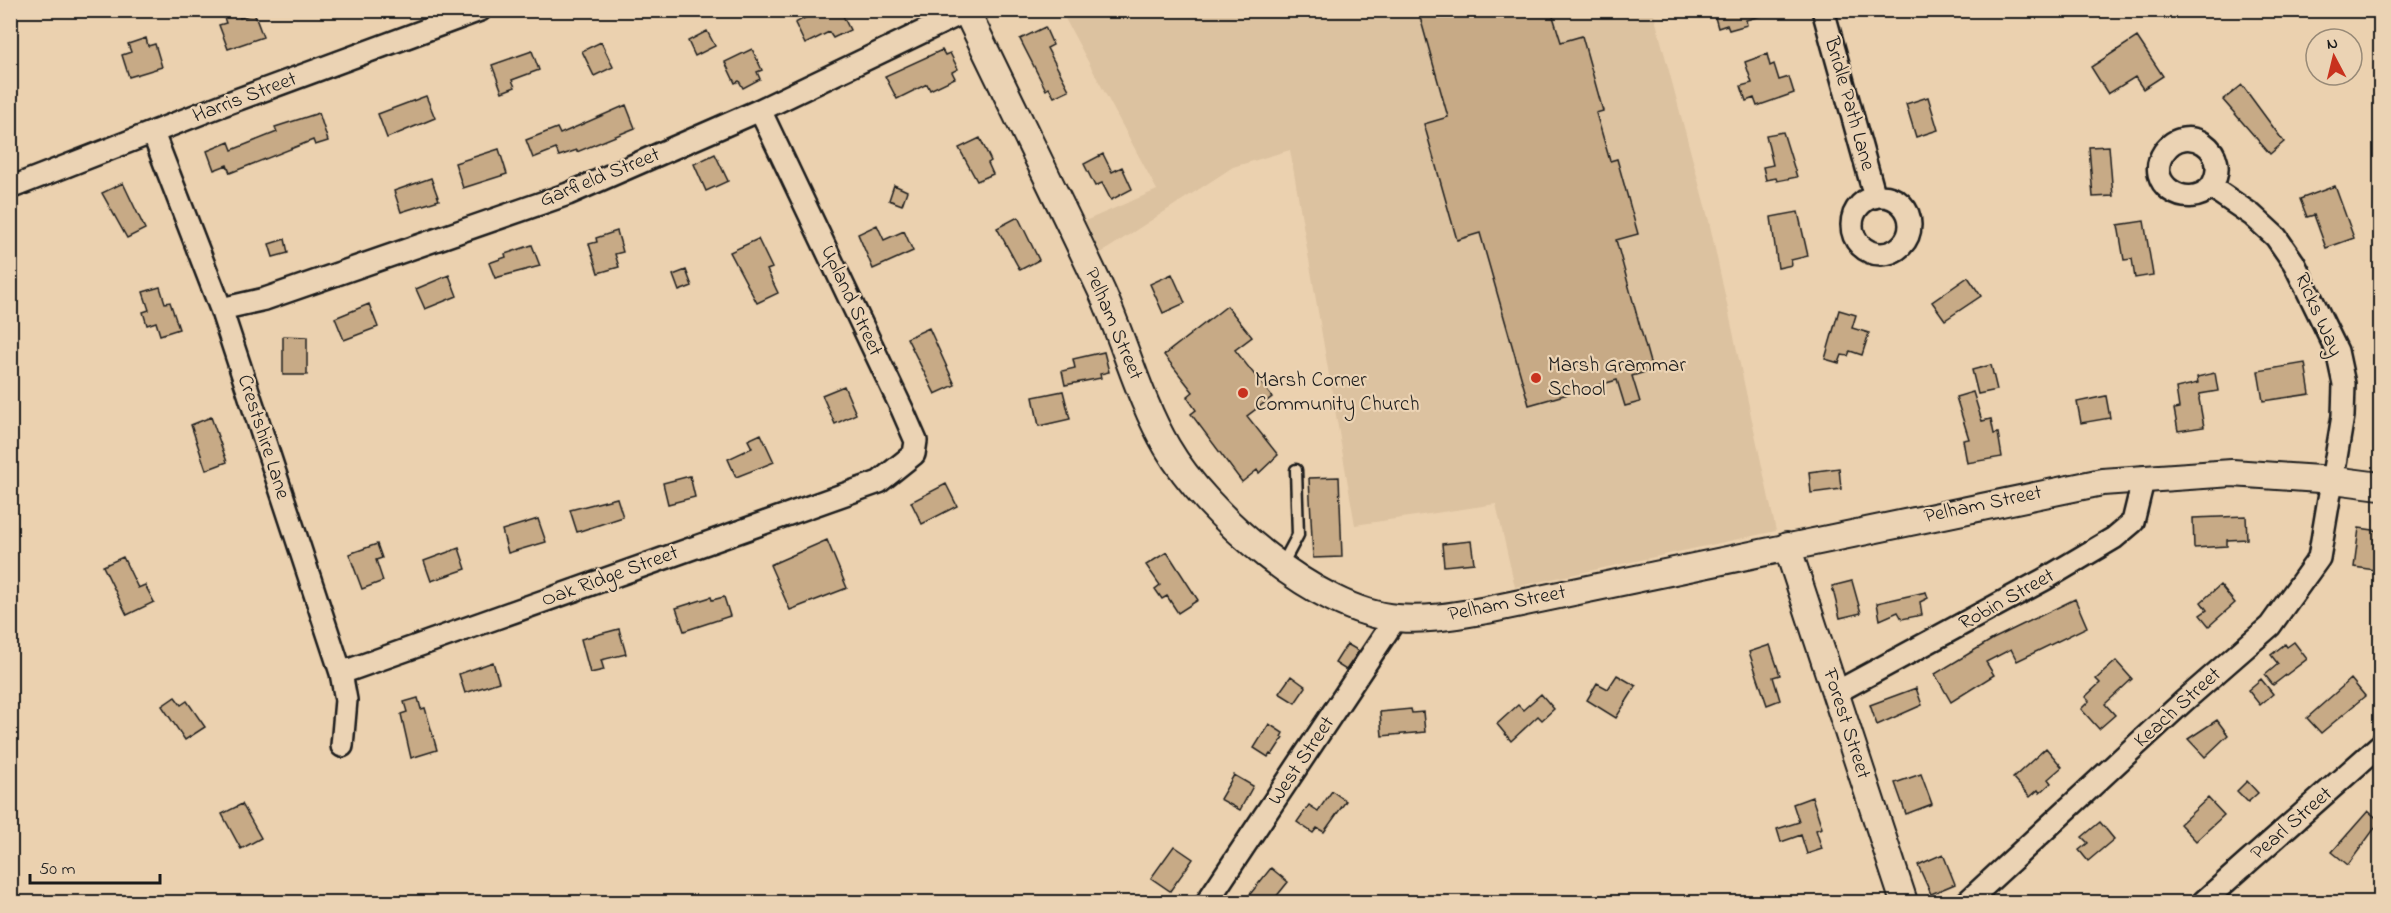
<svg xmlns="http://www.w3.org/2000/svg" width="2391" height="913" font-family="'Indie Flower',sans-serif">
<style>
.built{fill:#dcc2a0}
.building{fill:#c7aa86;stroke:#1c1c1c;stroke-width:1.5}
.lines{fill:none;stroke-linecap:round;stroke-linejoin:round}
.service-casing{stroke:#1c1c1c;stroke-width:15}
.minor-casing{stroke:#1c1c1c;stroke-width:26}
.tertiary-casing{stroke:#1c1c1c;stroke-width:30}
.service{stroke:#ebd3b4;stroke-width:10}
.minor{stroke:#ebd3b4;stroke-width:21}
.tertiary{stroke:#ebd3b4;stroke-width:26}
.poi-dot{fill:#c8321e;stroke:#ebd3b4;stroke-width:2}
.labels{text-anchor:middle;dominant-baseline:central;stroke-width:4.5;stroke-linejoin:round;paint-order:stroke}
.street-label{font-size:21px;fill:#1c1c1c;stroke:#ebd3b4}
.poi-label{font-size:21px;fill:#1c1c1c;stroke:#ebd3b4;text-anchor:start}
</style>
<rect width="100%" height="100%" fill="#ebd1af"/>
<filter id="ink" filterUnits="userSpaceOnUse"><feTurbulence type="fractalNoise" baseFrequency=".0167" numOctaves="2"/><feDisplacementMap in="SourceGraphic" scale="12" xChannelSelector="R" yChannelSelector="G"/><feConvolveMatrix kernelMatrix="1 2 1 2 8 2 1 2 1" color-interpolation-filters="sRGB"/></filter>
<g filter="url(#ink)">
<path class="built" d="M 1061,11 L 1653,11 L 1709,221 L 1776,531 L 1515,587 L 1496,504 L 1355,525 L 1290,150 L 1233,167 L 1101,253 L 1085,221 L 1157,190 Z"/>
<path class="building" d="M 237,10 L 240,18 L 254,13 L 263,37 L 228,49 L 219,25 L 226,23 L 223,15 Z
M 820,10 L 840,10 L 850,30 L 833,38 L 829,32 L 805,44 L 795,23 Z
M 1418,10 L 1551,10 L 1561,42 L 1582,36 L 1603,111 L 1596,113 L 1610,161 L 1617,159 L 1638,234 L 1616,240 L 1652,370 L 1632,376 L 1640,402 L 1625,406 L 1617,380 L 1529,405 L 1480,233 L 1457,240 L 1424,124 L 1448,117 Z
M 1713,10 L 1764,10 L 1764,15 L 1746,20 L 1747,25 L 1729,30 L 1727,25 L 1718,28 Z
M 1045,27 L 1053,45 L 1047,48 L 1069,90 L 1054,97 L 1049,88 L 1046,90 L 1020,39 Z
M 707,31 L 715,46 L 695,56 L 688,41 Z
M 2137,37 L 2163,76 L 2143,89 L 2135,77 L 2108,94 L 2091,67 Z
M 146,38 L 148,46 L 155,44 L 162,67 L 129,77 L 122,55 L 131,52 L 128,44 Z
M 601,42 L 613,67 L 594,76 L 582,51 Z
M 752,49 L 762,70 L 757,72 L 760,79 L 743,88 L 739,81 L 735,83 L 725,62 Z
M 942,50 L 945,55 L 950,53 L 958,69 L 952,72 L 955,78 L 930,90 L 927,84 L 897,99 L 885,76 Z
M 532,51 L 539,70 L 512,80 L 515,87 L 502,92 L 492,65 Z
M 1767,54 L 1770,66 L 1774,64 L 1779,80 L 1789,77 L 1794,93 L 1757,106 L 1754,98 L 1746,101 L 1741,86 L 1752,83 L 1745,62 Z
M 2242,85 L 2284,142 L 2270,154 L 2223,100 Z
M 426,96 L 435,118 L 387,138 L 378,114 Z
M 1928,97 L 1938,130 L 1916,137 L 1906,104 Z
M 626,105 L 635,128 L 577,152 L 577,150 L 559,156 L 556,149 L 533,158 L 526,140 L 557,128 L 560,134 Z
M 319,113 L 328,141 L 315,145 L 313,140 L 230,173 L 227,165 L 214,170 L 207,151 L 229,142 L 232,150 L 277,132 L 275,127 Z
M 1783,132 L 1797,177 L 1777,181 L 1776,178 L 1766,180 L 1763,167 L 1773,165 L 1766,135 Z
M 980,138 L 991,161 L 988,163 L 993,174 L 977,181 L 959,148 Z
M 2109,146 L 2113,196 L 2093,197 L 2089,147 Z
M 499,149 L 507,174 L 463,188 L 455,163 Z
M 715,154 L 728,181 L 706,191 L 694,164 Z
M 1103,154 L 1112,172 L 1122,167 L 1132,189 L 1111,200 L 1102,183 L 1095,186 L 1084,164 Z
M 431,178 L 439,200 L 401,212 L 394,191 Z
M 123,183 L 145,229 L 127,238 L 102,193 Z
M 894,185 L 907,191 L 902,205 L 889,200 Z
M 2335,186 L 2354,238 L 2326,248 L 2314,215 L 2307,217 L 2300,199 Z
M 1798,212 L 1808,256 L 1791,260 L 1792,265 L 1778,268 L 1771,217 Z
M 1018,217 L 1039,260 L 1020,270 L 997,228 Z
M 2144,221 L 2153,275 L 2135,278 L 2132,259 L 2124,260 L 2118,225 Z
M 877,225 L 884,240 L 904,231 L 913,251 L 873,269 L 858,234 Z
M 617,231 L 623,252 L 615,254 L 619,267 L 598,273 L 589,244 L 597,242 L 596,238 Z
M 285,239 L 288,253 L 273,257 L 269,244 Z
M 758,239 L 772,268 L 767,270 L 778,293 L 757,303 L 730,252 Z
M 532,245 L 540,266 L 495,278 L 489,263 L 506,257 L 505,254 Z
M 686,270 L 692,286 L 679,291 L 673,275 Z
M 1172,274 L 1185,303 L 1163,313 L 1150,284 Z
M 449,275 L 457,296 L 425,309 L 416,289 Z
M 1968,277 L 1981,296 L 1945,320 L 1932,302 Z
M 160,287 L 165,303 L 170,302 L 179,329 L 160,335 L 156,322 L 147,325 L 143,312 L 149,310 L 143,292 Z
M 369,304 L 378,327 L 344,340 L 335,318 Z
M 1227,306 L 1252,337 L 1235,350 L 1272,397 L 1247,416 L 1278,455 L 1259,473 L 1257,470 L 1242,482 L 1191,414 L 1196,410 L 1187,397 L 1193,392 L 1164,355 Z
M 1839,310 L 1856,315 L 1852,328 L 1869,333 L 1862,355 L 1850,351 L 1848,356 L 1842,355 L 1839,363 L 1825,359 Z
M 929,328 L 955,385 L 935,394 L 907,338 Z
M 283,336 L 307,337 L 307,375 L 283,375 Z
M 1104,352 L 1109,372 L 1100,374 L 1101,378 L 1065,385 L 1062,371 L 1075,368 L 1073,359 Z
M 2305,363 L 2310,394 L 2263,401 L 2258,371 Z
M 1991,365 L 1997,390 L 1978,394 L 1972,370 Z
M 2215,373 L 2218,391 L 2200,394 L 2199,399 L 2204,427 L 2178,431 L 2174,409 L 2179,408 L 2176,388 L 2198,383 L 2197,377 Z
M 844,386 L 856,414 L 835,424 L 822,395 Z
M 1063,391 L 1070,419 L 1039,426 L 1033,397 Z
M 1973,392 L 1982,421 L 1991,419 L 1994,434 L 1998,433 L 2002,457 L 1967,463 L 1963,440 L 1969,439 L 1956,397 Z
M 2106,396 L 2110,418 L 2081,423 L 2077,402 Z
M 211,417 L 227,462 L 206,470 L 191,425 Z
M 761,434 L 774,462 L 736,477 L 728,459 L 752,448 L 748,440 Z
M 1839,468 L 1841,489 L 1811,493 L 1809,472 Z
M 690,476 L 695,497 L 668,504 L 663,483 Z
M 1339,477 L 1342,557 L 1313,558 L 1309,478 Z
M 946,484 L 957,506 L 922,524 L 911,502 Z
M 617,498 L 623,517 L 577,532 L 570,510 Z
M 2246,516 L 2247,539 L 2227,540 L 2227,546 L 2194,548 L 2193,518 Z
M 538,519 L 546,542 L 508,553 L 502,530 Z
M 2359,528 L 2380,531 L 2375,570 L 2354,567 Z
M 827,540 L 847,588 L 790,610 L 770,565 Z
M 1471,541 L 1474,563 L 1444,566 L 1442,544 Z
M 377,544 L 382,558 L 376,560 L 383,581 L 362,589 L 349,554 Z
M 459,548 L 466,569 L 431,581 L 424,561 Z
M 1167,552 L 1198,600 L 1178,613 L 1167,596 L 1162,599 L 1155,589 L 1160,585 L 1146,565 Z
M 123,557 L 138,588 L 145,585 L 154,602 L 127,615 L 103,566 Z
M 1852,581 L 1861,613 L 1840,618 L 1832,586 Z
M 2220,585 L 2235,603 L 2209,626 L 2200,615 L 2207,610 L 2201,602 Z
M 1926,592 L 1928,598 L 1920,602 L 1922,615 L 1902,619 L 1898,612 L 1880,620 L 1877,603 Z
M 711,597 L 712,600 L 724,597 L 730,616 L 684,631 L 676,608 Z
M 2075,599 L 2087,627 L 2017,661 L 2011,649 L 1986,662 L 1994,675 L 1951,702 L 1935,674 L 1993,639 Z
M 619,629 L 626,654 L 601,660 L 604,670 L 590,673 L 581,639 Z
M 2294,642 L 2307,659 L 2273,685 L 2265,675 L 2278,664 L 2271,655 L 2285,644 L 2287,647 Z
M 1347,644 L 1359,651 L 1346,670 L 1335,663 Z
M 1770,645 L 1780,675 L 1773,677 L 1780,700 L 1767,705 L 1749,652 Z
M 2116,661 L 2132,679 L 2105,704 L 2115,715 L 2099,729 L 2081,709 L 2089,701 L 2085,697 L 2100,683 L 2096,679 Z
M 493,662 L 499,682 L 465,693 L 459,674 Z
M 1617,675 L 1636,686 L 1616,718 L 1587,700 L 1597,683 L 1608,689 Z
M 1291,676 L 1306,687 L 1295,703 L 1279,693 Z
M 2261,679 L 2273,694 L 2260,705 L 2248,690 Z
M 2351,679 L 2365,696 L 2321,733 L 2307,718 Z
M 1916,688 L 1922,705 L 1877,725 L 1870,705 Z
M 1541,694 L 1554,709 L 1542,720 L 1538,716 L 1511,741 L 1497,724 L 1518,705 L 1523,710 Z
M 175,697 L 181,705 L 187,701 L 205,727 L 185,740 L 162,706 Z
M 418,698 L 421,709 L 425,708 L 437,750 L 411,758 L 401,714 L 407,712 L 404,702 Z
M 1411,709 L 1412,713 L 1423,712 L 1425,732 L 1382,736 L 1380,712 Z
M 2217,720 L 2228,735 L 2205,757 L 2188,739 Z
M 1269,724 L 1283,733 L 1281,737 L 1283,738 L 1272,755 L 1270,754 L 1268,757 L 1254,748 Z
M 2046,748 L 2062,767 L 2048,779 L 2051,783 L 2040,793 L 2038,790 L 2030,797 L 2013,778 Z
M 1921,774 L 1932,804 L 1906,814 L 1895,783 Z
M 1234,775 L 1253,786 L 1240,810 L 1220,799 Z
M 2247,781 L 2258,793 L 2248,802 L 2237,791 Z
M 1332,791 L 1346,801 L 1324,832 L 1317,828 L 1313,833 L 1297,822 L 1309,805 L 1318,811 Z
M 1812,797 L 1822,828 L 1816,830 L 1822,849 L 1807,854 L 1801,835 L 1781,842 L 1777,829 L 1799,822 L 1793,804 Z
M 2208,798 L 2224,815 L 2196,841 L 2180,824 Z
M 242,804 L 261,838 L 241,849 L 222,814 Z
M 2368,811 L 2380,821 L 2348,865 L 2332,852 Z
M 2100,822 L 2114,839 L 2088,861 L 2079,850 L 2088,843 L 2082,837 Z
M 1174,846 L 1193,859 L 1170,891 L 1151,878 Z
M 1943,854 L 1955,884 L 1931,894 L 1918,865 Z
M 1271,868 L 1288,882 L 1271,903 L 1243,903 Z"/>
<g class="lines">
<defs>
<path id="service" d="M 1282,565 L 1298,535 L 1296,470"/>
<path id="minor" d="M 1823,10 L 1875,197
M 153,133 L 221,309 L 341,673 L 346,700 L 342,746
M 10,188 L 220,106 L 480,10
M1852 225a29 29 0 1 1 58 0a29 29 0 1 1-58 0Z
M 221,309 L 265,299 L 568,194 L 760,110 L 966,11
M 341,673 L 879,482 L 914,454 L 916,441 L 902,409 L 760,110
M 1835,693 L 2045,579 L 2114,538 L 2133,522 L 2144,477
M 1207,902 L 1396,618
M 1967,902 L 2184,701 L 2270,626 L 2319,558 L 2343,416 L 2344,384 L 2337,351 L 2294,263 L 2276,237 L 2252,215 L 2211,187 C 2187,212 2143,183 2164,152 C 2186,120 2234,151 2211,187
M 2203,902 L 2380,745"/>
<path id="tertiary" d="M 966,10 C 1011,104 1058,198 1102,292 C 1125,343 1139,399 1167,447 C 1206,514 1317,612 1397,618 C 1428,621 1458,615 1487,610 L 2102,482 L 2232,473 L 2334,480 L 2380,486
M 1787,546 L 1904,902"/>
</defs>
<use href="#service" class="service-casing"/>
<use href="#minor" class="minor-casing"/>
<use href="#tertiary" class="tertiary-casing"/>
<use href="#service" class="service"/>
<use href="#minor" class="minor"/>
<use href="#tertiary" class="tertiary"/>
</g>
</g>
<g class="poi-dot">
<circle cx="1536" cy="378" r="6"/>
<circle cx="1243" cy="393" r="6"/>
</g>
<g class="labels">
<g class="street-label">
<text transform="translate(245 98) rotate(-21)">Harris Street</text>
<text transform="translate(1849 104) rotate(74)">Bridle Path Lane</text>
<text transform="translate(600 178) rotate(-22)">Garfield Street</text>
<text transform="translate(851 301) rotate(65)">Upland Street</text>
<text transform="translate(2318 315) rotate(66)">Ricks Way</text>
<text transform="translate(1113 324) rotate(67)">Pelham Street</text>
<text transform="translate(263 437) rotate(72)">Crestshire Lane</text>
<text transform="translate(1983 505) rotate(-12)">Pelham Street</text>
<text transform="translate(610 577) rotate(-20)">Oak Ridge Street</text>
<text transform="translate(2007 600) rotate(-29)">Robin Street</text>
<text transform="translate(1507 604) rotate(-11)">Pelham Street</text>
<text transform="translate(2178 708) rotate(-42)">Keach Street</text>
<text transform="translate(1846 724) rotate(72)">Forest Street</text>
<text transform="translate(1302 761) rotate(-56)">West Street</text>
<text transform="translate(2292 824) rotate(-41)">Pearl Street</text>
</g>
<g class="poi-label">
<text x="1548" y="366">Marsh Grammar<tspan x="1548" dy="24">School</tspan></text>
<text x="1255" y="381">Marsh Corner<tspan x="1255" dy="24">Community Church</tspan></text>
</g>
</g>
<rect width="2391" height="913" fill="none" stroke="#ebd3b4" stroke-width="36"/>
<rect x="18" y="18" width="2355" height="877" fill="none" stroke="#1c1c1c" stroke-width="2" filter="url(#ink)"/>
<g transform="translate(2334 57) rotate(353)"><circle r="28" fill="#ebd3b4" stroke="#988a77" stroke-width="1.5"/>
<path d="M0-4.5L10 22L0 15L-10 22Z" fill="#c8321e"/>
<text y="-9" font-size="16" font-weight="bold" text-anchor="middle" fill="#1c1c1c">N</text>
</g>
<path d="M30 874v9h130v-9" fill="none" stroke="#1c1c1c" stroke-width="3"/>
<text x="39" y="874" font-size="18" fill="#1c1c1c" stroke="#ebd3b4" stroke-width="4.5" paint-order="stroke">50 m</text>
</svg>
